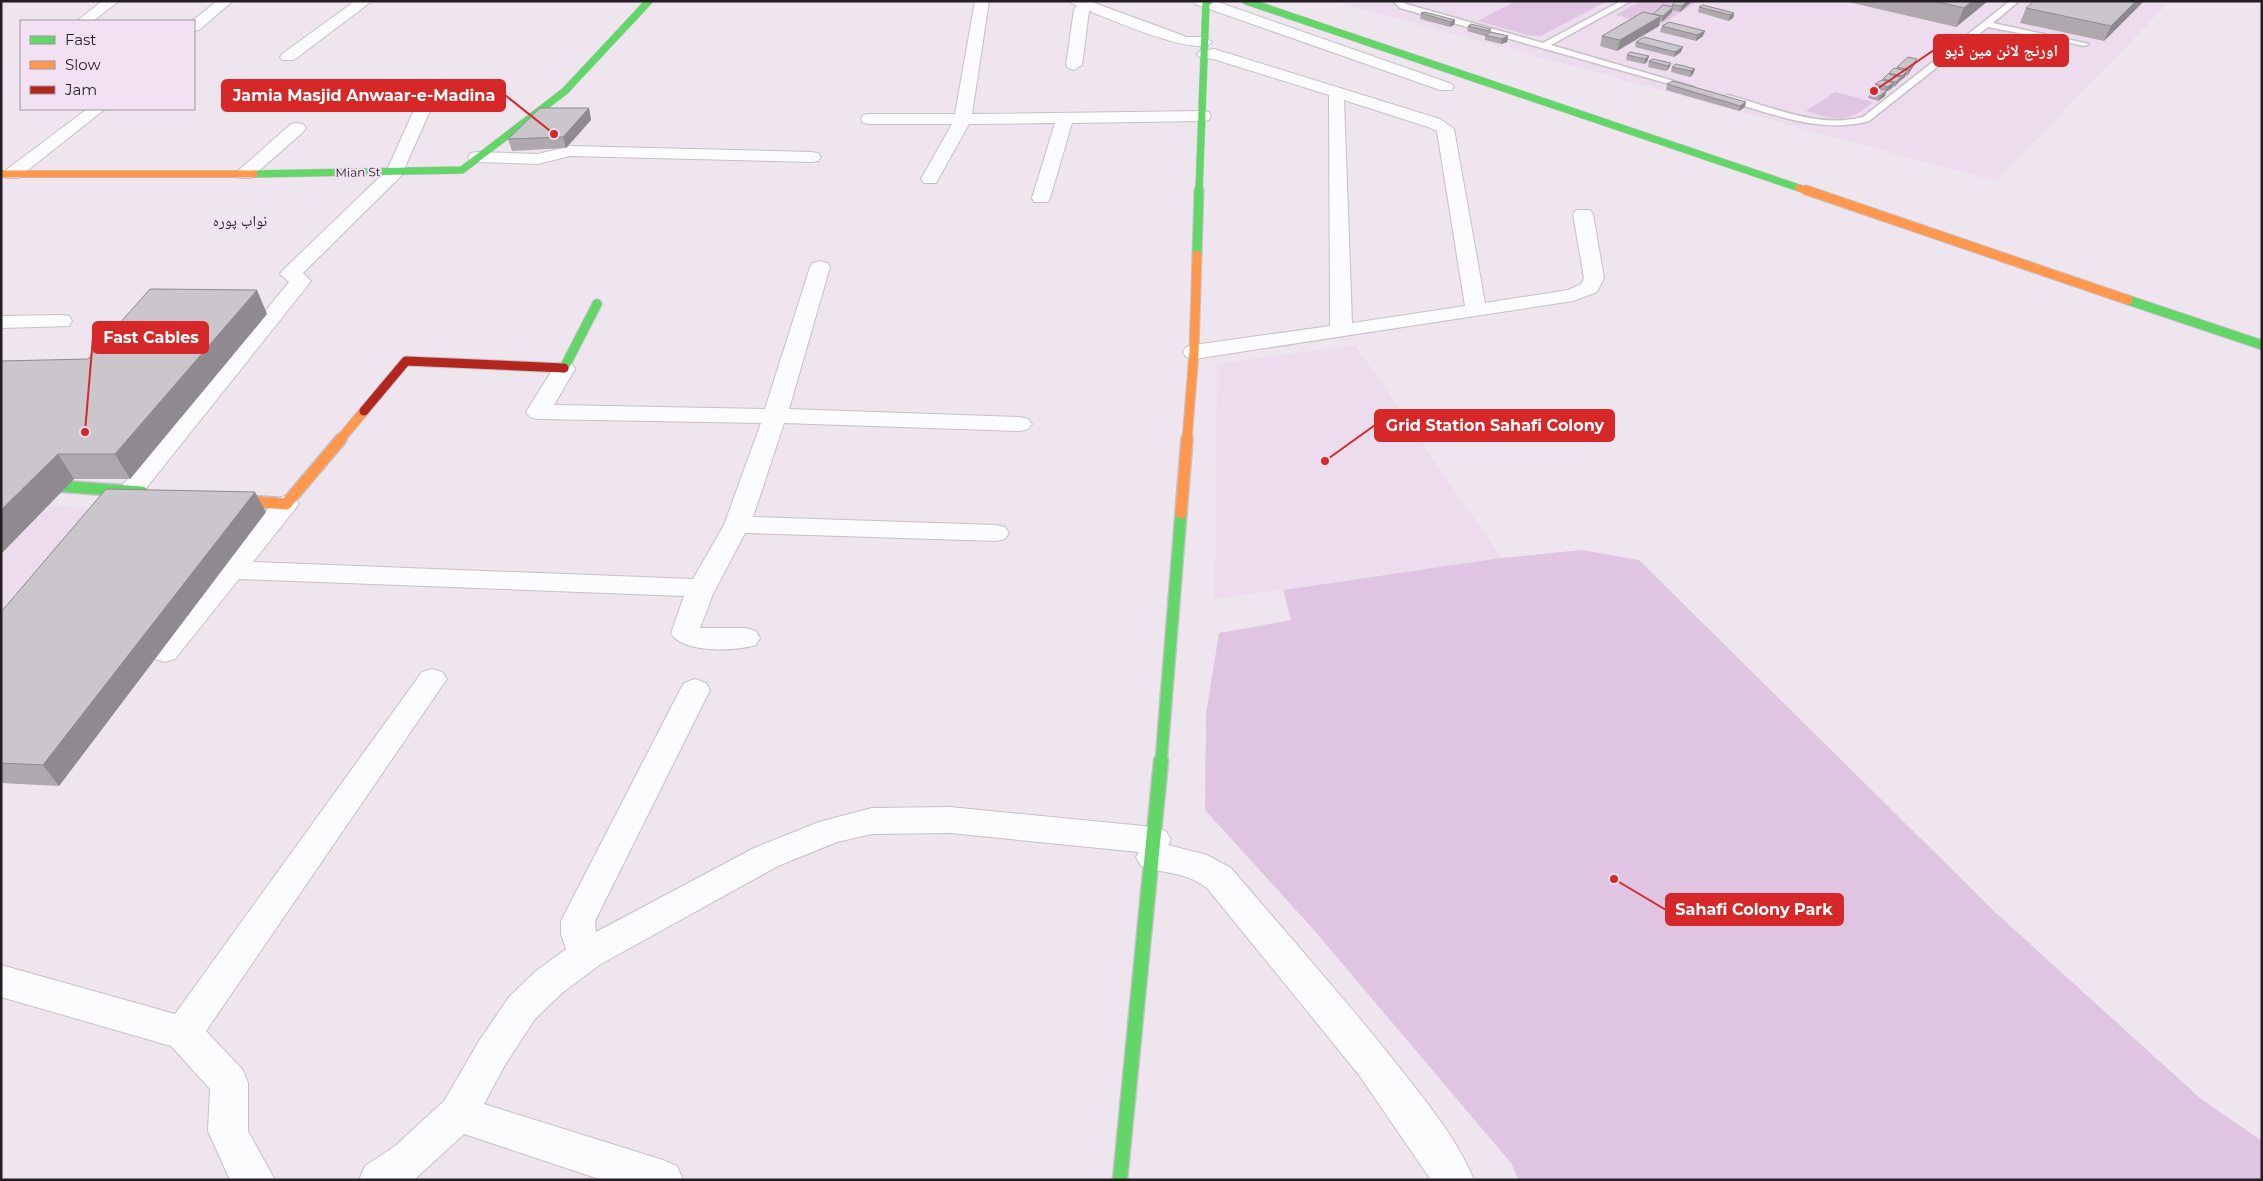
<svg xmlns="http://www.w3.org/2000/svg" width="2263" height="1181" font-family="Montserrat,'Noto Naskh Arabic',sans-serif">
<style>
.built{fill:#ecdced}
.green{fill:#e0c5e3}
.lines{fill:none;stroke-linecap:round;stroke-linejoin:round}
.lane-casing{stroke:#c7c0c8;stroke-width:3}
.street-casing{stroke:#c7c0c8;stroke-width:2}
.fast-far3-casing{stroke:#c7c0c8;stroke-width:8}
.fast-far2-casing{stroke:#c7c0c8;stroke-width:11}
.fast-far1-casing{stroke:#c7c0c8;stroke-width:14}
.fast-casing{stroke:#c7c0c8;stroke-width:17}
.slow-far2-casing{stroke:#c7c0c8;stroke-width:8}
.slow-far1-casing{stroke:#c7c0c8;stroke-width:11}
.slow-casing{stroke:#c7c0c8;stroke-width:14}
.jam-casing{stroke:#c7c0c8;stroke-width:11}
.lane{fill:#fcfbfd;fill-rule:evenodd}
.street{fill:#fcfbfd;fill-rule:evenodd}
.fast-far3{stroke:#63d668;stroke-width:7}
.fast-far2{stroke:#63d668;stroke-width:9}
.fast-far1{stroke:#63d668;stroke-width:11}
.fast{stroke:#63d668;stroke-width:14}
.slow-far2{stroke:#ff974d;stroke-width:7}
.slow-far1{stroke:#ff974d;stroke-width:9}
.slow{stroke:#ff974d;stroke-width:11}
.jam{stroke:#b3261e;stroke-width:9}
.wall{fill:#afa9af}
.shaded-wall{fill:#8e8a8f}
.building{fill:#cbc5cc;stroke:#8e8a8f}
.labels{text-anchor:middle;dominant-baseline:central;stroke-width:4;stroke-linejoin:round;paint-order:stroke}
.far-street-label{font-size:12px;fill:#241e24;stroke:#f1e1f3}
.far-quarter-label{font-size:15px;fill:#241e24;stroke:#f1e1f3}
.leader{fill:none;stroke:#d62828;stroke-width:2}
.callout-dot{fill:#d62828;stroke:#f1e1f3;stroke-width:2}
.callout{fill:#d62828;stroke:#d62828;stroke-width:2}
.callout-label{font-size:16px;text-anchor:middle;font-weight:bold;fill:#fff}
</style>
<rect width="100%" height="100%" fill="#eee5ef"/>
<path class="built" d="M 1332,1 L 2170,1 L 1996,181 Z
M 1355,345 L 1501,558 L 1215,599 L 1217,364 Z
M 49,506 L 118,509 L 1,651 L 1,555 Z"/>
<path class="green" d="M 1516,1 L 1607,1 L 1541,36 L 1528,35 L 1478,21 Z
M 1640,1 L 1698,1 L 1659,26 L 1616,15 Z
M 1835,92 L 1873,102 C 1849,124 1836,120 1806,111 Z
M 1582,550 L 1639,560 L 1996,913 L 2201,1099 L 2262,1141 L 2262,1180 L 1519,1180 L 1511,1163 L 1313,929 L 1205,810 L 1206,714 L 1219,633 L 1291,620 L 1283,590 L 1501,558 Z"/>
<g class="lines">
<defs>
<path id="lane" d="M 1393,1 L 1402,1 L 1406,4 L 1543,43 L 1621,1 L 1631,1 L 1551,45 L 1694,87 L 1687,89 L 1400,8 Z
M 2010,1 L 2019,1 L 1993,23 L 2089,44 L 2085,46 L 1988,27 L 1869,121 C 1829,132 1790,120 1751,108 C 1742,105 1729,104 1723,98 L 1727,95 C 1771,106 1817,129 1863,117 Z"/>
<path id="street" d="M 102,1 L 119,1 L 93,21 L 77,21 Z
M 217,1 L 233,1 L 199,30 L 194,31 L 194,21 L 192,21 Z
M 355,1 L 372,1 L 294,60 L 282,60 L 280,57 L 282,54 Z
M 975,1 L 989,1 L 972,114 L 1203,111 L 1209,112 L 1211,116 L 1209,120 L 1203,121 L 1072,123 L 1050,198 L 1048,202 L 1034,202 L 1032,198 L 1055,123 L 969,124 L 936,183 L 924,183 L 921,179 L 952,124 L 869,124 L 863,123 L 861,119 L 863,115 L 869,114 L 955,114 Z
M 1068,1 L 1089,1 L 1187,37 L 1204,37 L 1212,42 C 1200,59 1108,18 1089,11 L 1082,65 L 1074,70 L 1068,68 L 1066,65 L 1074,10 L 1077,6 Z
M 1193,1 L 1215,1 L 1452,84 L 1454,87 L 1452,90 L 1440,90 L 1195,4 Z
M 1214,49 L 1440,119 L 1454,129 L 1485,303 L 1568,290 L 1581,284 L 1584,278 L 1573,214 L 1576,210 L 1590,210 L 1593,214 L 1604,278 L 1597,292 L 1573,301 L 1194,359 L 1186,357 L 1183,352 L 1186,347 L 1194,345 L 1330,326 L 1329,95 L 1213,59 L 1200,57 L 1197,54 L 1200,51 ZM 1344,100 L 1428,127 L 1437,131 L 1465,306 L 1352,323 Z
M 445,79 L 453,84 L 430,111 L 401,176 L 303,273 L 311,281 L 308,285 L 139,497 L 130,500 L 121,497 L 117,492 L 121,487 L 289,282 L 280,274 L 283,270 L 387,170 L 414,110 L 439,81 Z
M 87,109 L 105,109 L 18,178 L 6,178 L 3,174 L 6,170 Z
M 297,123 L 303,124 L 306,128 L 303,132 L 251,178 L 239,178 L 236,174 L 239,170 L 291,124 Z
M 570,146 L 812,152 L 818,153 L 821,157 L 818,161 L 812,162 L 570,156 L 538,164 L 477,162 L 471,161 L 468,157 L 471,153 L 477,152 L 538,154 Z
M 820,261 L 827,263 L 830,267 L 789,409 L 1020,417 L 1028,419 L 1032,424 L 1028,429 L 1020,431 L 784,423 L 753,517 L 996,525 L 1005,527 L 1009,533 L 1005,539 L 996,541 L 745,533 L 713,594 L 700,628 L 746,628 L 756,631 L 760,638 L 756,645 C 735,651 683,654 671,633 L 684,596 L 239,579 L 175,659 L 165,662 L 155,659 L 151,652 L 277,498 L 286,496 L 295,498 L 299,504 L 253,562 L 693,579 L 724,525 L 761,423 L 538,419 L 530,417 L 526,412 L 556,364 L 564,362 L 572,364 L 575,369 L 554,405 L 765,409 L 810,267 L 813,263 Z
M 61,315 L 69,316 L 72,321 L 69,326 L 1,328 L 1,316 Z
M 432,669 L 442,672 L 447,679 L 442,686 L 206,1031 L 243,1070 L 248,1083 L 248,1131 L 275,1180 L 230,1180 L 208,1131 L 210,1089 L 171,1046 L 1,997 L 1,965 L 175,1014 L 422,672 Z
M 695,679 L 706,683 L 710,690 L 595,921 L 596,932 L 754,848 L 819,822 L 872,808 L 950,807 L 1154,827 L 1166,831 L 1171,840 L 1168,845 L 1207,855 L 1231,868 C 1289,936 1348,1002 1403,1072 C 1429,1105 1458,1141 1474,1180 L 1431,1180 L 1359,1075 L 1207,888 C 1182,870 1167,875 1141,866 L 1136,857 L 1139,852 L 950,833 L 872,834 L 837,842 L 778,866 L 601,964 L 562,993 L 535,1019 L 505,1065 L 484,1104 L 663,1160 L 677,1166 L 683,1180 L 602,1180 L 464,1134 L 414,1180 L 359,1180 L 365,1166 L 395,1146 L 444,1101 L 479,1041 L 509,997 L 536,971 L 566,949 L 561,934 L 561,921 L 680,690 L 684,683 Z"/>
<path id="fast-far3" d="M 1246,1 L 1799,188
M 254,174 L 462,170 L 565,91 L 649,1
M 1199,192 L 1206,3 L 1209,1"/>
<path id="fast-far2" d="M 1197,255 L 1199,190
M 2128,300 L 2262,345
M 564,368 L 597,304"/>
<path id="fast-far1" d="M 1,482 L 142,492
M 1161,763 L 1181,513"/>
<path id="fast" d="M 1120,1180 L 1161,761"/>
<path id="slow-far2" d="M 1,174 L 254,174
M 1799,188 L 1810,192"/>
<path id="slow-far1" d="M 1806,190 L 2128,300
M 340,440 L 364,411
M 1187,440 L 1194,352 L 1197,255"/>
<path id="slow" d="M 222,499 L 286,504 L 341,439
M 1181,513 L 1187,439"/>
<path id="jam" d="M 364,411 L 406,361 L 564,368"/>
</defs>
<use href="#lane" class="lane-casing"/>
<use href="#street" class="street-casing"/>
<use href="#fast-far3" class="fast-far3-casing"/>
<use href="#fast-far2" class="fast-far2-casing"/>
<use href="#fast-far1" class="fast-far1-casing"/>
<use href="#fast" class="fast-casing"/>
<use href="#slow-far2" class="slow-far2-casing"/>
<use href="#slow-far1" class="slow-far1-casing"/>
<use href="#slow" class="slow-casing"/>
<use href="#jam" class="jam-casing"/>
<use href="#lane" class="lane"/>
<use href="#street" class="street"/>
<use href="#fast-far3" class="fast-far3"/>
<use href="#fast-far2" class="fast-far2"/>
<use href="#fast-far1" class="fast-far1"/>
<use href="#fast" class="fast"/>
<use href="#slow-far2" class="slow-far2"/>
<use href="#slow-far1" class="slow-far1"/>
<use href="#slow" class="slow"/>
<use href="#jam" class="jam"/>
</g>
<path class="wall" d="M 1676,1 L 1690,1 L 1690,3 L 1680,12 L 1672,10 L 1672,12 L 1662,22 L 1660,21 L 1659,26 L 1617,51 L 1600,46 L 1602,36 L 1671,7 L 1672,5 Z
M 1844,1 L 1988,1 L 1956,27 Z
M 2144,1 L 2104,41 L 2020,23 L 2026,8 Z
M 1699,7 L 1734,13 L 1733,18 L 1728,21 L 1698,12 Z
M 1421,13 L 1455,20 L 1454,25 L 1450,27 L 1420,19 Z
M 1468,26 L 1491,29 L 1491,32 L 1508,36 L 1507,42 L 1501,44 L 1485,40 L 1485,36 L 1467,31 Z
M 1662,26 L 1703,36 L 1696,41 L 1660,32 Z
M 1636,42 L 1681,52 L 1674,57 L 1635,47 Z
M 1627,55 L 1649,56 L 1647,62 L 1644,64 L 1626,60 Z
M 1649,61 L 1671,63 L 1669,68 L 1666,71 L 1648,67 Z
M 1915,64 L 1907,76 L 1906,75 L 1905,77 L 1900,81 L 1899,81 L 1894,87 L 1892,87 L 1892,88 L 1886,92 L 1885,96 L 1878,101 L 1868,98 L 1870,93 L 1874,90 L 1875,84 L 1882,80 L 1889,73 L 1896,69 L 1897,67 Z
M 1672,67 L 1695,69 L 1693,74 L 1690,77 L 1671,72 Z
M 1673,81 L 1745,107 L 1739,111 L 1666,90 L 1667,84 Z
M 589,108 L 591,120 L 566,148 L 512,151 L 508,139 Z
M 267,314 L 130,479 L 74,479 L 1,554 L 88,359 Z
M 266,512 L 59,786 L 1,783 L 1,612 Z"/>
<path class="shaded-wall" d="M 1687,1 L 1690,1 L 1690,3 L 1680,12 L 1682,6 Z
M 1972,1 L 1988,1 L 1956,27 L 1964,8 Z
M 2136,1 L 2144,1 L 2104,41 L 2111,26 Z
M 1673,7 L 1672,12 L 1662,22 L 1663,16 Z
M 1734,13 L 1733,18 L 1728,21 L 1730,15 Z
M 1661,16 L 1659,26 L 1617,51 L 1620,40 Z
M 1455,20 L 1454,25 L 1450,27 L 1451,22 Z
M 1705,31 L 1703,36 L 1696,41 L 1697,35 Z
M 1508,36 L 1507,42 L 1501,44 L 1502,39 Z
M 1683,47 L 1681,52 L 1674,57 L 1675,52 Z
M 1649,56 L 1647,62 L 1644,64 L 1645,59 Z
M 1917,59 L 1915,64 L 1907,76 L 1909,70 Z
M 1671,63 L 1669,68 L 1666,71 L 1668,66 Z
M 1695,69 L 1693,74 L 1690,77 L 1691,71 Z
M 1907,71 L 1905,77 L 1900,81 L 1902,76 Z
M 1901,77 L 1899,82 L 1894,87 L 1896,82 Z
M 1894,83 L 1892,88 L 1886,92 L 1885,96 L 1878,101 L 1880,96 L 1886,91 L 1887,87 Z
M 1746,102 L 1745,107 L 1739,111 L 1740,106 Z
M 589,108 L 591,120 L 566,148 L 563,137 Z
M 257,290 L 267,314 L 130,479 L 115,454 Z
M 58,454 L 74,479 L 1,554 L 1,510 Z
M 255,492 L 266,512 L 59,786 L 43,765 Z"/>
<path class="building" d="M 1676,1 L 1687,1 L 1682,6 L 1672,5 Z
M 1934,1 L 1972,1 L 1964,8 Z
M 2034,1 L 2136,1 L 2111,26 L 2026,8 Z
M 1663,5 L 1673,7 L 1663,16 L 1653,14 Z
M 1703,5 L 1734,13 L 1730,15 L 1699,7 Z
M 1425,12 L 1455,20 L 1451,22 L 1421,13 Z
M 1643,12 L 1661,16 L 1620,40 L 1602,36 Z
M 1669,22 L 1705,31 L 1697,35 L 1662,26 Z
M 1471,24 L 1491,29 L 1488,31 L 1468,26 Z
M 1491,32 L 1508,36 L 1502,39 L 1485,35 Z
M 1644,37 L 1683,47 L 1675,52 L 1636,42 Z
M 1630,52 L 1649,56 L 1645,59 L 1627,55 Z
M 1908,57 L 1917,59 L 1909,70 L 1897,67 Z
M 1653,59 L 1671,63 L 1668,66 L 1649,61 Z
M 1676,64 L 1695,69 L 1691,71 L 1672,67 Z
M 1894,68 L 1907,71 L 1902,76 L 1889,73 Z
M 1888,74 L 1901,77 L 1896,82 L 1883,79 Z
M 1882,80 L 1894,83 L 1887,87 L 1875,84 Z
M 1673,81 L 1746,102 L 1740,106 L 1667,84 Z
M 1876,88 L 1887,90 L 1880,96 L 1870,93 Z
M 540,108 L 589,108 L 563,137 L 508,139 Z
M 150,289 L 257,290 L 115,454 L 58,454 L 1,510 L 1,361 L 88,359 Z
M 106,489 L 255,492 L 43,765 L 1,763 L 1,612 Z"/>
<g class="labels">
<g class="far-street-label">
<text transform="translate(358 172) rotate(-1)">Mian St</text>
</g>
<g class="far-quarter-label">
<text x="240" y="220">نواب پورہ</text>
</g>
</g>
<path class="leader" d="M1874 91L1934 50M554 134L505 95M85 432L93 337M1325 461L1375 425M1614 879L1666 910"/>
<g class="callout-dot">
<circle cx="1874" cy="91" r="5"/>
<circle cx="554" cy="134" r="5"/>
<circle cx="85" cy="432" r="5"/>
<circle cx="1325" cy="461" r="5"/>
<circle cx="1614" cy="879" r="5"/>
</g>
<g class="callout">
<rect x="1934" y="35" width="134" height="31" rx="5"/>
<rect x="222" y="80" width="283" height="31" rx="5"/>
<rect x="93" y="322" width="115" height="31" rx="5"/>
<rect x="1375" y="410" width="239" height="31" rx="5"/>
<rect x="1666" y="894" width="177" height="31" rx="5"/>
</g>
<g class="callout-label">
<text x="2001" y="56">اورنج لائن مین ڈپو</text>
<text x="364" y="101">Jamia Masjid Anwaar-e-Madina</text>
<text x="151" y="343">Fast Cables</text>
<text x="1495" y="431">Grid Station Sahafi Colony</text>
<text x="1754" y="915">Sahafi Colony Park</text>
</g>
<rect width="2263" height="1181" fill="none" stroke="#241e24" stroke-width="5"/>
<rect x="20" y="20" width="175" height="90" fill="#f1e1f3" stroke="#9f93a0"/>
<rect x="30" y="36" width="25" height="8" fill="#63d668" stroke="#9f93a0"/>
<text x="65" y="45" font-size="15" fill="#241e24">Fast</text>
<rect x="30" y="61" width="25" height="8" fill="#ff974d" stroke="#9f93a0"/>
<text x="65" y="70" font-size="15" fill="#241e24">Slow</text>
<rect x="30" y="86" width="25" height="8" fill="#b3261e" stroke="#9f93a0"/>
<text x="65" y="95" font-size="15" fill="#241e24">Jam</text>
</svg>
